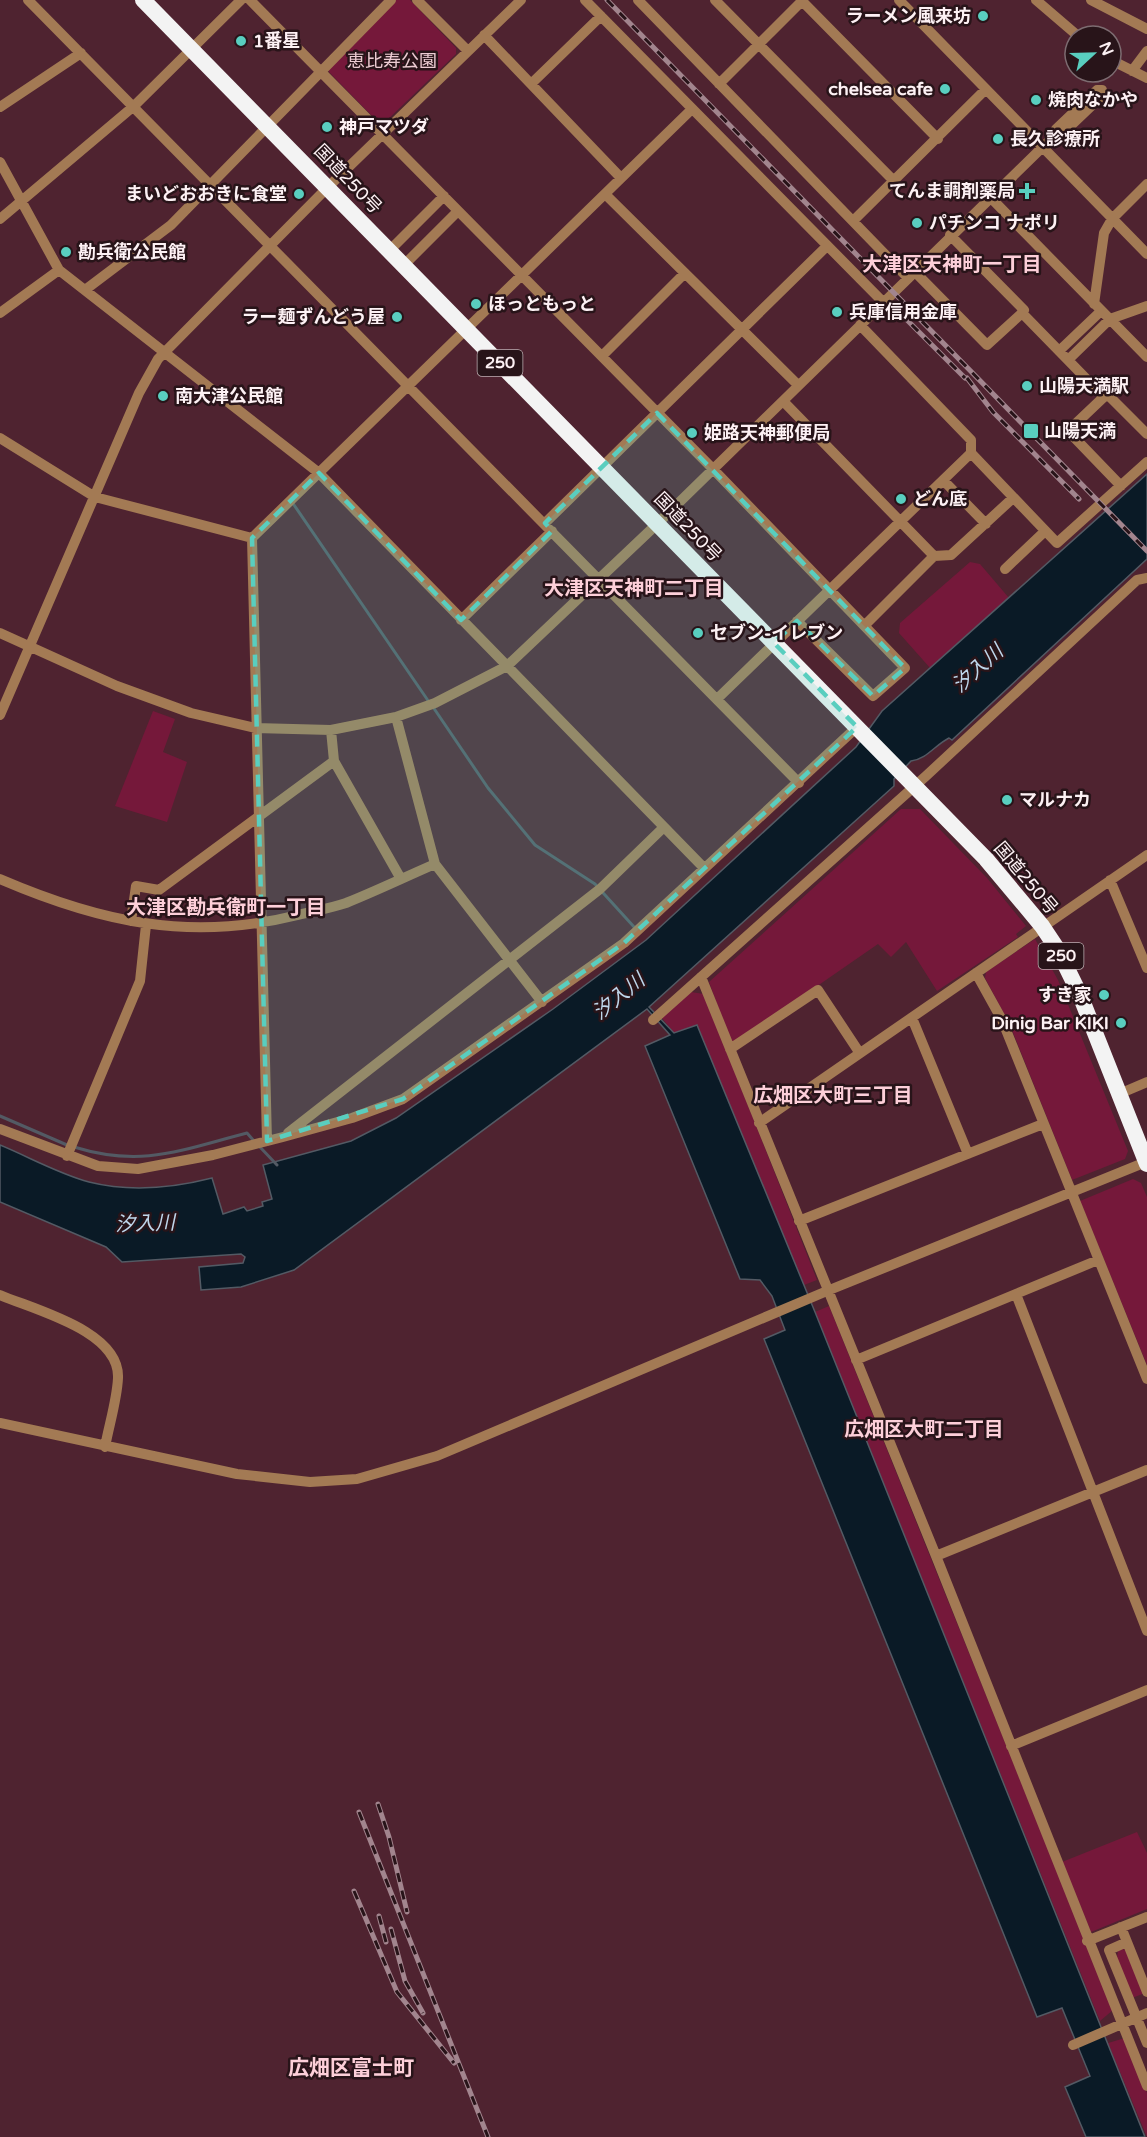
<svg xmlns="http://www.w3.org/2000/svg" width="1147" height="2137" font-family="'Varela Round','Noto Sans JP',sans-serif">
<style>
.green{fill:#75183a}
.water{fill:#0a1a26;stroke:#535a64;stroke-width:1.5}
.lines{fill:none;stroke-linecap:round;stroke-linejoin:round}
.stream{stroke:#535a64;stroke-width:3}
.minor{stroke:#a37a54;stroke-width:10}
.highway{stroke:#f3f3f3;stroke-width:16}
.rail-casing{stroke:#a2858e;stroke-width:5}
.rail{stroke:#281419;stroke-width:3;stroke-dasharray:9;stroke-linecap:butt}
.marked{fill:#59cebf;fill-opacity:0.2;stroke:#59cebf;stroke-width:4.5;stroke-dasharray:12 8;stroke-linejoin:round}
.poi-dot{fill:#59cebf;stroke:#281419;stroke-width:2}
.labels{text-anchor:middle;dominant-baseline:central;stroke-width:5;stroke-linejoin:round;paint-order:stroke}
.shield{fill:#281419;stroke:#bdafb2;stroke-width:1.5}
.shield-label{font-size:16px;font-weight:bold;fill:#fdf1f4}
.poi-label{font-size:18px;font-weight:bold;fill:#fdf1f4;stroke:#281419;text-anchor:start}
.park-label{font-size:18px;fill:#eccbd2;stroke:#281419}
.street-label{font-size:18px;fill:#fdf1f4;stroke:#281419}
.neighbourhood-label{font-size:20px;font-weight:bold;fill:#fdcfd9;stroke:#281419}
.water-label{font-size:20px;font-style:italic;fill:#bed6eb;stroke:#281419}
.quarter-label{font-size:21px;font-weight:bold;fill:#fdcfd9;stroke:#281419}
</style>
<rect width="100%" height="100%" fill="#4f2330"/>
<path class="green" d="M 396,0 L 410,0 L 456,48 L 456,54 L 384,123 L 379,123 L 329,72 L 329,68 Z
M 970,562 L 980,564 L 1009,598 L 931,669 L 899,633 L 900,623 Z
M 153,711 L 175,719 L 163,752 L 187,762 L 167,822 L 115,806 Z
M 901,809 L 920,809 L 987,878 L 1026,926 L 1016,934 L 1018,937 L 937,991 L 906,942 L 891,957 L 878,944 L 732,1045 L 709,982 Z
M 1035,939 L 1058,980 L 1128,1151 L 1125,1159 L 1072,1180 L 1010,1025 L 985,978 L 986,972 Z
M 691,992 L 704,994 L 817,1280 L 804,1285 L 697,1025 L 674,1033 L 662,1018 Z
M 1133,1179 L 1141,1183 L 1147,1197 L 1147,1365 L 1080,1201 Z
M 829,1306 L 1113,2010 L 1100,2021 L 815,1312 Z
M 1137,1832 L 1147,1853 L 1147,1909 L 1091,1932 L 1062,1862 Z
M 1123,1949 L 1127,1951 L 1145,1993 L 1132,1998 L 1117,1958 L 1118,1951 Z
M 1125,2038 L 1147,2093 L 1147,2137 L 1108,2043 Z"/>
<path class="water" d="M 1147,474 L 1147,559 L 952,740 L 949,738 C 935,745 927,759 911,761 L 894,779 L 894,786 L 649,1007 L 674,1033 L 697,1025 L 815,1312 L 1145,2137 L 1086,2137 L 1065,2087 L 1090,2076 L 1062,2008 L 1037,2017 L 764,1339 L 785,1330 L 772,1296 L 760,1280 L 740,1279 L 645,1046 L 670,1035 L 647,1009 L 294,1270 L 241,1287 L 201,1290 L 199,1267 L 243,1263 L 245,1257 L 241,1254 L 122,1262 L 106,1247 L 0,1202 L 0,1145 C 29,1157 59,1174 89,1182 C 129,1192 173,1188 212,1178 L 223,1214 L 244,1207 L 247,1211 L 263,1206 L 262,1202 L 272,1199 L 263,1165 L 351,1141 L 396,1118 L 553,1009 L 646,940 L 856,747 L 882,711 Z"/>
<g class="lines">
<path class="stream" d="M 292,502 L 429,702
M 433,707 L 488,788 L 535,845 L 595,884 L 635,928
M 0,1116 L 67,1145
M 259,1146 L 277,1165
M 74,1147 C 142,1168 181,1150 247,1133 L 254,1141"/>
<path class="minor" d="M 28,0 L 799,783
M 250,0 L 713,469 L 905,668 L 873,696 L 797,621
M 417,0 L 468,51
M 585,0 L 883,302
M 638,0 L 908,278
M 715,0 L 894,181
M 801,0 L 938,139
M 899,0 L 1147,254
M 1036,0 L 1078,36
M 1091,0 L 1147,29
M 484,35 L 621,178
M 1111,60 L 1147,78
M 1132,71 L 1147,51
M 532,83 L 601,16
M 719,84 L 803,0
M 0,107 L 81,53
M 0,162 L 59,270 L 319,473 L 704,868
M 605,194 L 798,385
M 990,197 L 1147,357
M 0,219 L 134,106 L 241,0
M 853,221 L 986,89
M 390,250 L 444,196
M 404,265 L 458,211
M 914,271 L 987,345 L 1022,313 L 1024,310 L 950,235
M 85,290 L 171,225 L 391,0
M 1094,304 L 1104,233 L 1112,219 L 1147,184
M 0,313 L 59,270
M 1022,313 L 1104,397
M 860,325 L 971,440 L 971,453 L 1057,543 L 1147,462
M 1059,351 L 1101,311
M 602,356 L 685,273
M 1068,360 L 1110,319 L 1147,306
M 783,401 L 934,556
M 0,438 L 95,497 L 252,538
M 943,480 L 986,524
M 1121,486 L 1068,431 L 1107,394 L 1147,434
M 545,523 L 827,246
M 1005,569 L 1045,531
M 461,620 L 552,531
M 865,625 L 934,556 L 951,555 L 1013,498
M 0,633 L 117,686 L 191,713 L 255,728 L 331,730 L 396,717 L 435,703 L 507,666 L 657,524 L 1055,135 L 1056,129 L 1097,90 L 1102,90 L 1103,95 L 1061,135 L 1055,135
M 717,699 L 971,453
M 0,715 L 139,393 L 158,359 L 328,187 L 521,0
M 396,717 L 435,864 L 542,1002
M 331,730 L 334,761 L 401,879
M 0,879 C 100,922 190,942 298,915 C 314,911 331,908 346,903 C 376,891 405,877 435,864
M 1110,880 L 1147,968
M 131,921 L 136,886 L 159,890 L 334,761
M 976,973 L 1002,1020 L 1147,1379
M 701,977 L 936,1556 L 1147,2086
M 912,1018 L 968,1154
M 653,1020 L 926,776 L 1137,580 L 1147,578
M 730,1049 L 818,990 L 859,1052
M 1119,1094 L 1147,1082
M 759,1123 L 1147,855
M 0,1129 L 98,1166 L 138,1169 L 213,1155 L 283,1137 L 352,1118 L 403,1099 L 624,943 L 857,727
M 288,1133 L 600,889 L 664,827
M 267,1141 L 252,538 L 692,109
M 67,1156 L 140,981 L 146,925
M 799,1221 L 1043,1124
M 1016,1294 L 1147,1631
M 0,1295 C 35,1310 120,1331 118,1378 C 117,1400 109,1425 105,1447
M 856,1360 L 1098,1260
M 0,1423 L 237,1474 L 310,1482 L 357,1479 L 437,1456 L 827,1291 L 1146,1162
M 936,1556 L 1147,1470
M 1011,1746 L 1147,1690
M 1121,1927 L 1147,1992
M 1087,1941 L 1147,1917
M 1127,1942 L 1109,1950 L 1147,2043
M 1073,2045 L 1147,2013"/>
<path class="highway" d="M 143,0 L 986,859 L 1042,926 L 1058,950 L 1080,995 L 1147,1164"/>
<defs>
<path id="rail" d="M 607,0 L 1147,551
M 899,312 L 965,378
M 967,378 L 993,412 L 1079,499
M 378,1804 L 389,1837 L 407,1912
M 359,1812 L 488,2137
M 354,1891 L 397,1992 L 454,2063
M 379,1916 L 386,1942
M 391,1929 L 405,1981 L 423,2013"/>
</defs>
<use href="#rail" class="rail-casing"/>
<use href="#rail" class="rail"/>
</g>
<path class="marked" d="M 657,413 L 905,668 L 873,696 L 797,621 L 774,643 L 857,727 L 624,943 L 403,1099 L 267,1141 L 252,538 L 319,473 L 461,620 L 552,531 L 545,523 Z"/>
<g class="poi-dot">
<circle cx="983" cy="16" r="6"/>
<circle cx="241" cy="41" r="6"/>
<circle cx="945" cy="89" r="6"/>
<circle cx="1036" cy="100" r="6"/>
<circle cx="327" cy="127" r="6"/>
<circle cx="998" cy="139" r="6"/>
<path d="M1024 182h6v6h6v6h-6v6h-6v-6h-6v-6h6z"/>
<circle cx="299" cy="194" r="6"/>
<circle cx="917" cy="223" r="6"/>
<circle cx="66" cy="252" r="6"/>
<circle cx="476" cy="304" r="6"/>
<circle cx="837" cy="312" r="6"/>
<circle cx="397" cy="317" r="6"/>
<circle cx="1027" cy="386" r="6"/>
<circle cx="163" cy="396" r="6"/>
<rect x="1023" y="423" width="16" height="16" rx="3"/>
<circle cx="692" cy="433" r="6"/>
<circle cx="901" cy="499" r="6"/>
<circle cx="698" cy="633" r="6"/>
<circle cx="1007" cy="800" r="6"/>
<circle cx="1104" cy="995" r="6"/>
<circle cx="1121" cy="1023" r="6"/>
</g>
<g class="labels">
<g class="shield">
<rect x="477.5" y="350" width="45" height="26" rx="4.5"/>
<rect x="1038.5" y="943" width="45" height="26" rx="4.5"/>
</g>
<g class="shield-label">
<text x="500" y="363">250</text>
<text x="1061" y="956">250</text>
</g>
<g class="poi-label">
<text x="971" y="16" text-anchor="end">ラーメン風来坊</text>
<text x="253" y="41">1番星</text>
<text x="933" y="89" text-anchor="end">chelsea cafe</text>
<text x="1048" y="100">焼肉なかや</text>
<text x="339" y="127">神戸マツダ</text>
<text x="1010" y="139">長久診療所</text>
<text x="1015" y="191" text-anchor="end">てんま調剤薬局</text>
<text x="287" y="194" text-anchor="end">まいどおおきに食堂</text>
<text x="929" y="223">パチンコ ナポリ</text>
<text x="78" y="252">勘兵衛公民館</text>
<text x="488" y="304">ほっともっと</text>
<text x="849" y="312">兵庫信用金庫</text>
<text x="385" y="317" text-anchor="end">ラー麺ずんどう屋</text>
<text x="1039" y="386">山陽天満駅</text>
<text x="175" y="396">南大津公民館</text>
<text x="1044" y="431">山陽天満</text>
<text x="704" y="433">姫路天神郵便局</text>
<text x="913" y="499">どん底</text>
<text x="710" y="633">セブン-イレブン</text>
<text x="1019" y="800">マルナカ</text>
<text x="1092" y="995" text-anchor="end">すき家</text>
<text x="1109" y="1023" text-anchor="end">Dinig Bar KIKI</text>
</g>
<g class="park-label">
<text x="392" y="61">恵比寿公園</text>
</g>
<g class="street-label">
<text transform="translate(348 179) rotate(46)">国道250号</text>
<text transform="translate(688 527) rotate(46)">国道250号</text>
<text transform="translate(1026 878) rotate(50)">国道250号</text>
</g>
<g class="neighbourhood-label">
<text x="952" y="265">大津区天神町一丁目</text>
<text x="634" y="589">大津区天神町二丁目</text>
<text x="226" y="908">大津区勘兵衛町一丁目</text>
<text x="833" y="1096">広畑区大町三丁目</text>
<text x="924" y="1430">広畑区大町二丁目</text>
</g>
<g class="water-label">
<text transform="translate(978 669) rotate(-42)">汐入川</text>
<text transform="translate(619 997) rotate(-39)">汐入川</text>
<text transform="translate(145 1224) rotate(-2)">汐入川</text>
</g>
<g class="quarter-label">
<text x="351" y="2068">広畑区富士町</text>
</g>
</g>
<g transform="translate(1093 54) rotate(68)"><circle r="28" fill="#281419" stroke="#7d6c71" stroke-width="1.5"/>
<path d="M0-4.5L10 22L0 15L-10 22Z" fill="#59cebf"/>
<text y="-9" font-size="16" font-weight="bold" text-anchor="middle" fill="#fdf1f4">N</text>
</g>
</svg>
